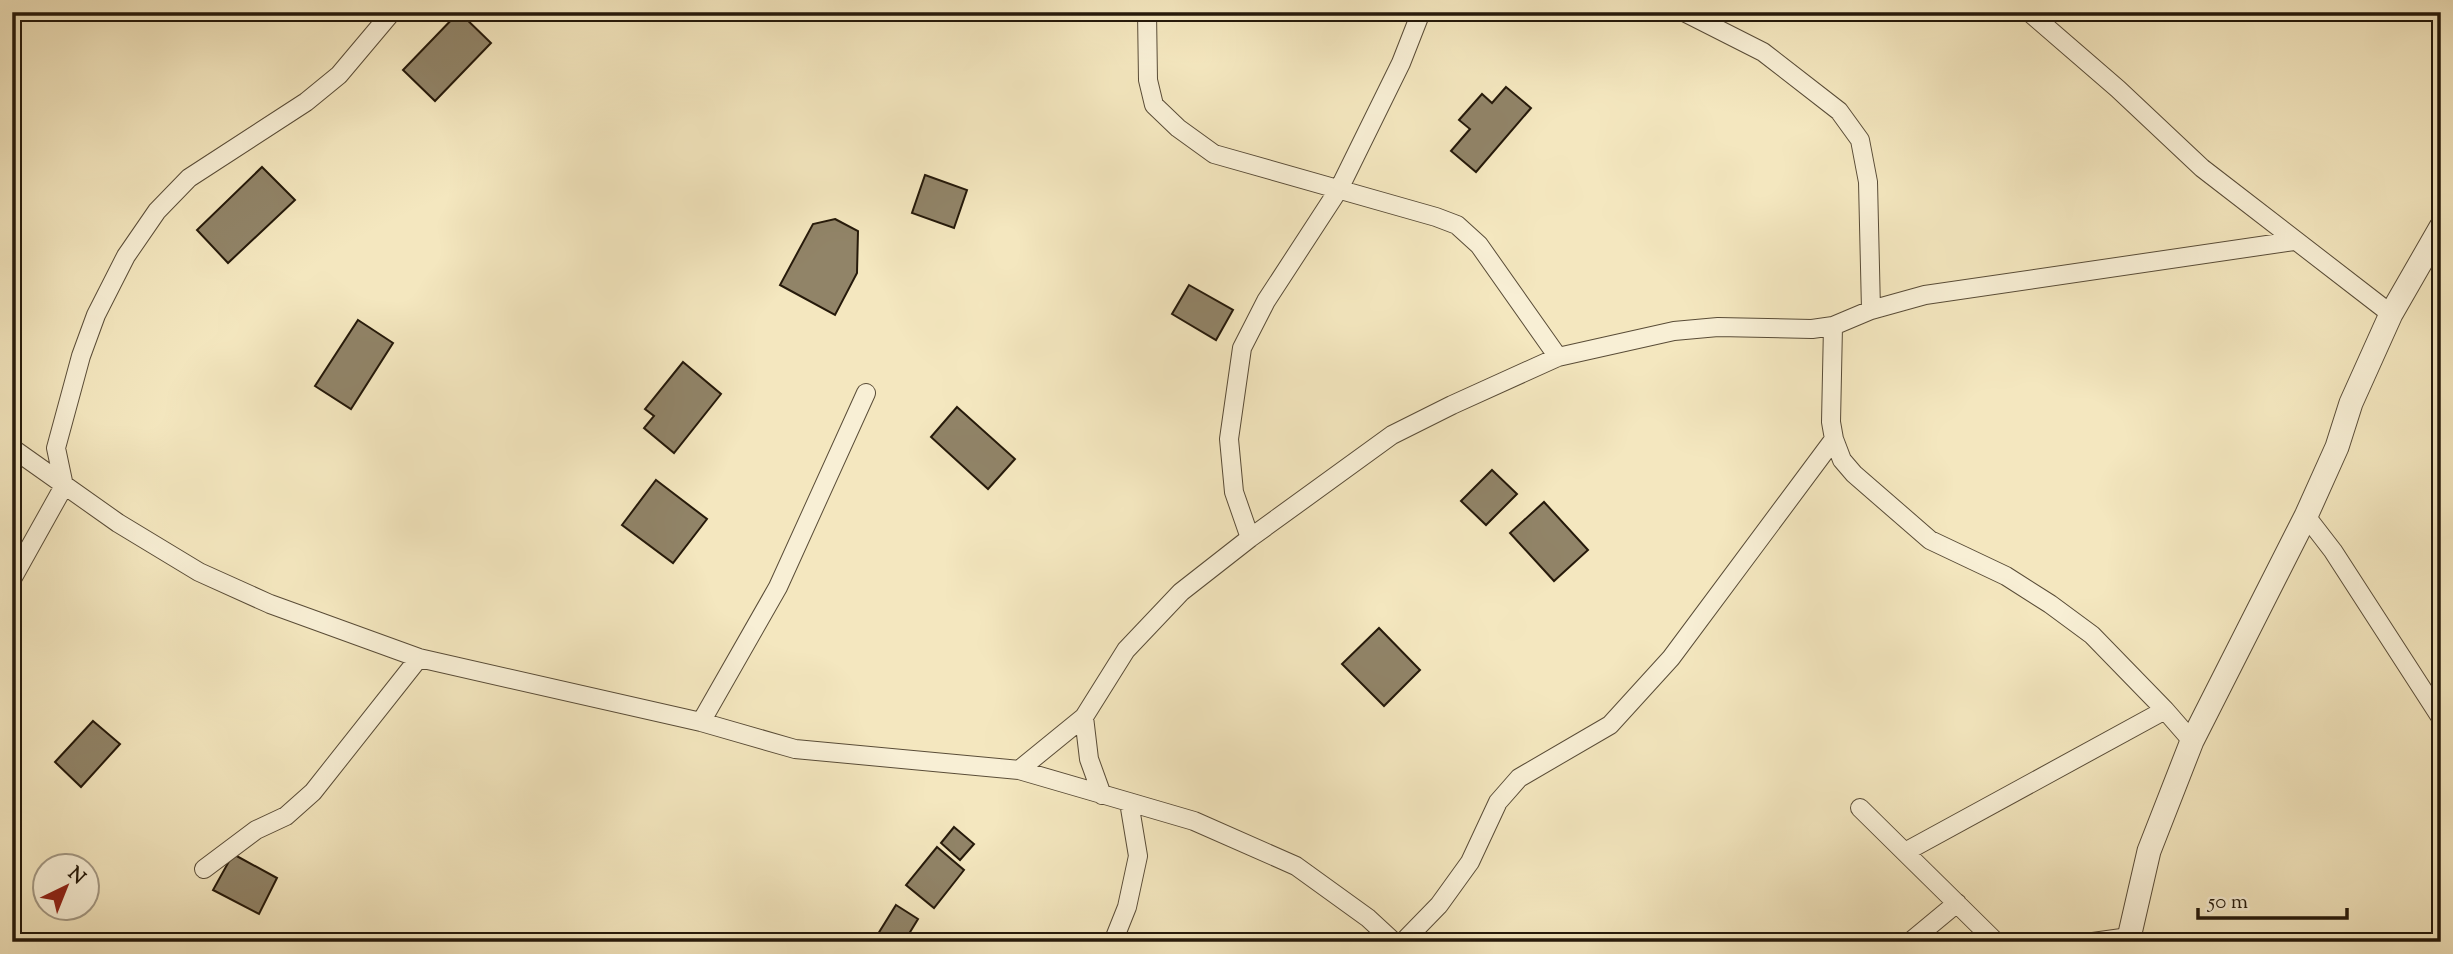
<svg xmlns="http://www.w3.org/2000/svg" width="2453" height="954" font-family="'Sorts Mill Goudy',serif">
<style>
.building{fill:#918468;stroke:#25190a;stroke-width:2}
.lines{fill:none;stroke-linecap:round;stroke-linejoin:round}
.minor-casing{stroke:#594c37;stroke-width:20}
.tertiary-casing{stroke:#594c37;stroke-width:25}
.minor{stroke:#f8efd5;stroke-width:18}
.tertiary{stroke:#f8efd5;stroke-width:23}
</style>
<rect width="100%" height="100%" fill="#f4e7bf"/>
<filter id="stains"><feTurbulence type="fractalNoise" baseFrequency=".00286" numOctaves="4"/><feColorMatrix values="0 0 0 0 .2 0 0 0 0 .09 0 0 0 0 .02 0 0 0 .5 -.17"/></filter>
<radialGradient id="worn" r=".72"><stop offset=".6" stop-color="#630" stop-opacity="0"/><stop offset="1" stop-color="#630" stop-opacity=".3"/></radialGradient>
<path class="building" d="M 459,12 L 491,43 L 435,101 L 403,70 Z
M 1506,87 L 1531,108 L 1476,172 L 1451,151 L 1470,129 L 1459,120 L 1482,94 L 1492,103 Z
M 262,167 L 295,200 L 228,263 L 197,230 Z
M 925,175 L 967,190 L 954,228 L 912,213 Z
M 835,219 L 858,231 L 857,273 L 835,315 L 780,285 L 813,224 Z
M 1189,285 L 1233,310 L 1216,340 L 1172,314 Z
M 358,320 L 393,343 L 351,409 L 315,386 Z
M 683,362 L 721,394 L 674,453 L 644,428 L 654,416 L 645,409 Z
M 957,407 L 1015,459 L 988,489 L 931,437 Z
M 1492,470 L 1517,494 L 1486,525 L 1461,501 Z
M 656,480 L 707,519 L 673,563 L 622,525 Z
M 1544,502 L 1588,550 L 1554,581 L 1510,533 Z
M 1379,628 L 1420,670 L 1384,706 L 1342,664 Z
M 93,721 L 120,744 L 81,787 L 55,762 Z
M 954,827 L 974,844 L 960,860 L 941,843 Z
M 937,847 L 964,870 L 934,908 L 906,885 Z
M 233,854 L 277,878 L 259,914 L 213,890 Z
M 896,905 L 918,919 L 904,942 L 873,942 Z"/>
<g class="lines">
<defs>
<path id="minor" d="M 1147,12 L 1148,80 L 1154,105 L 1178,128 L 1214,154 L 1436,217 L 1457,225 L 1479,245 L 1558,357
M 1684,12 L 1763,52 L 1839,111 L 1860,140 L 1868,182 L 1871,310
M 2029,12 L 2118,89 L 2202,168 L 2391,314
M 1833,326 L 1831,422 L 1834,439 L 1842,460 L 1854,474 L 1930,540 L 2006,576 L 2050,604 L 2092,635 L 2165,710 L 2192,741
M 12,448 L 118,523 L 199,572 L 270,604 L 419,658 L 701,722 L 795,749 L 1019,770 L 1129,802 L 1194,821 L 1296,866 L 1368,918 L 1394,942
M 2306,516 L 2333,551 L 2441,718
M 1250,538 L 1234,492 L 1229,439 L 1242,348 L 1266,301 L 1339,189 L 1401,63 L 1421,12
M 12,579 L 64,486 L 56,448 L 81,356 L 96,315 L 126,256 L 157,211 L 189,178 L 306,102 L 339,75 L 392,12
M 1084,717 L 1089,759 L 1102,795
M 701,722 L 778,587 L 866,393
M 1019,770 L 1084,717 L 1126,650 L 1181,592 L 1250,538 L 1392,435 L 1452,405 L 1558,357 L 1674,331 L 1718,327 L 1812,329 L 1833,326 L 1871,310 L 1925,295 L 2294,241
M 1860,808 L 1996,942
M 1905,852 L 2165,710
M 204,869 L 256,830 L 286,816 L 313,792 L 419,658
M 1113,942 L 1127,907 L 1138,856 L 1129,802
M 1403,942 L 1439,905 L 1470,862 L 1498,802 L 1519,778 L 1610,725 L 1671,658 L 1834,439
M 1910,942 L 1957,903
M 2093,942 L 2129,937"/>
<path id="tertiary" d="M 2128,942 L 2149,851 L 2192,741 L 2306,516 L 2337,447 L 2351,403 L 2391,314 L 2441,227"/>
</defs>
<use href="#minor" class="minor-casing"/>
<use href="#tertiary" class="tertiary-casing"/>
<use href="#minor" class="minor"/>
<use href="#tertiary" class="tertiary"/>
</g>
<rect width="2453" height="954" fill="none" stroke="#f4e7bf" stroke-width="42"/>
<rect x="14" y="14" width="2425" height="926" fill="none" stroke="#25190a" stroke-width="3.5"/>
<rect x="21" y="21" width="2411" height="912" fill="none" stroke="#25190a" stroke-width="2"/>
<g transform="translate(66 887) rotate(43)"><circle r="33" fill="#f8efd5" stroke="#a49984" stroke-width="2"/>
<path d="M0-5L12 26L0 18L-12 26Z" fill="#8f2418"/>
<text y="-10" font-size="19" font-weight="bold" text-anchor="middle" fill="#25190a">N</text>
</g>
<path d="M2198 908v10h149v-10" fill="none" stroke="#25190a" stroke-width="3.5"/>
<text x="2208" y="908" font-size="21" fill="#25190a" stroke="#f8efd5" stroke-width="5" paint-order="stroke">50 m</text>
<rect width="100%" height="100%" filter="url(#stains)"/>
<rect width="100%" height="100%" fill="url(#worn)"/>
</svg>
